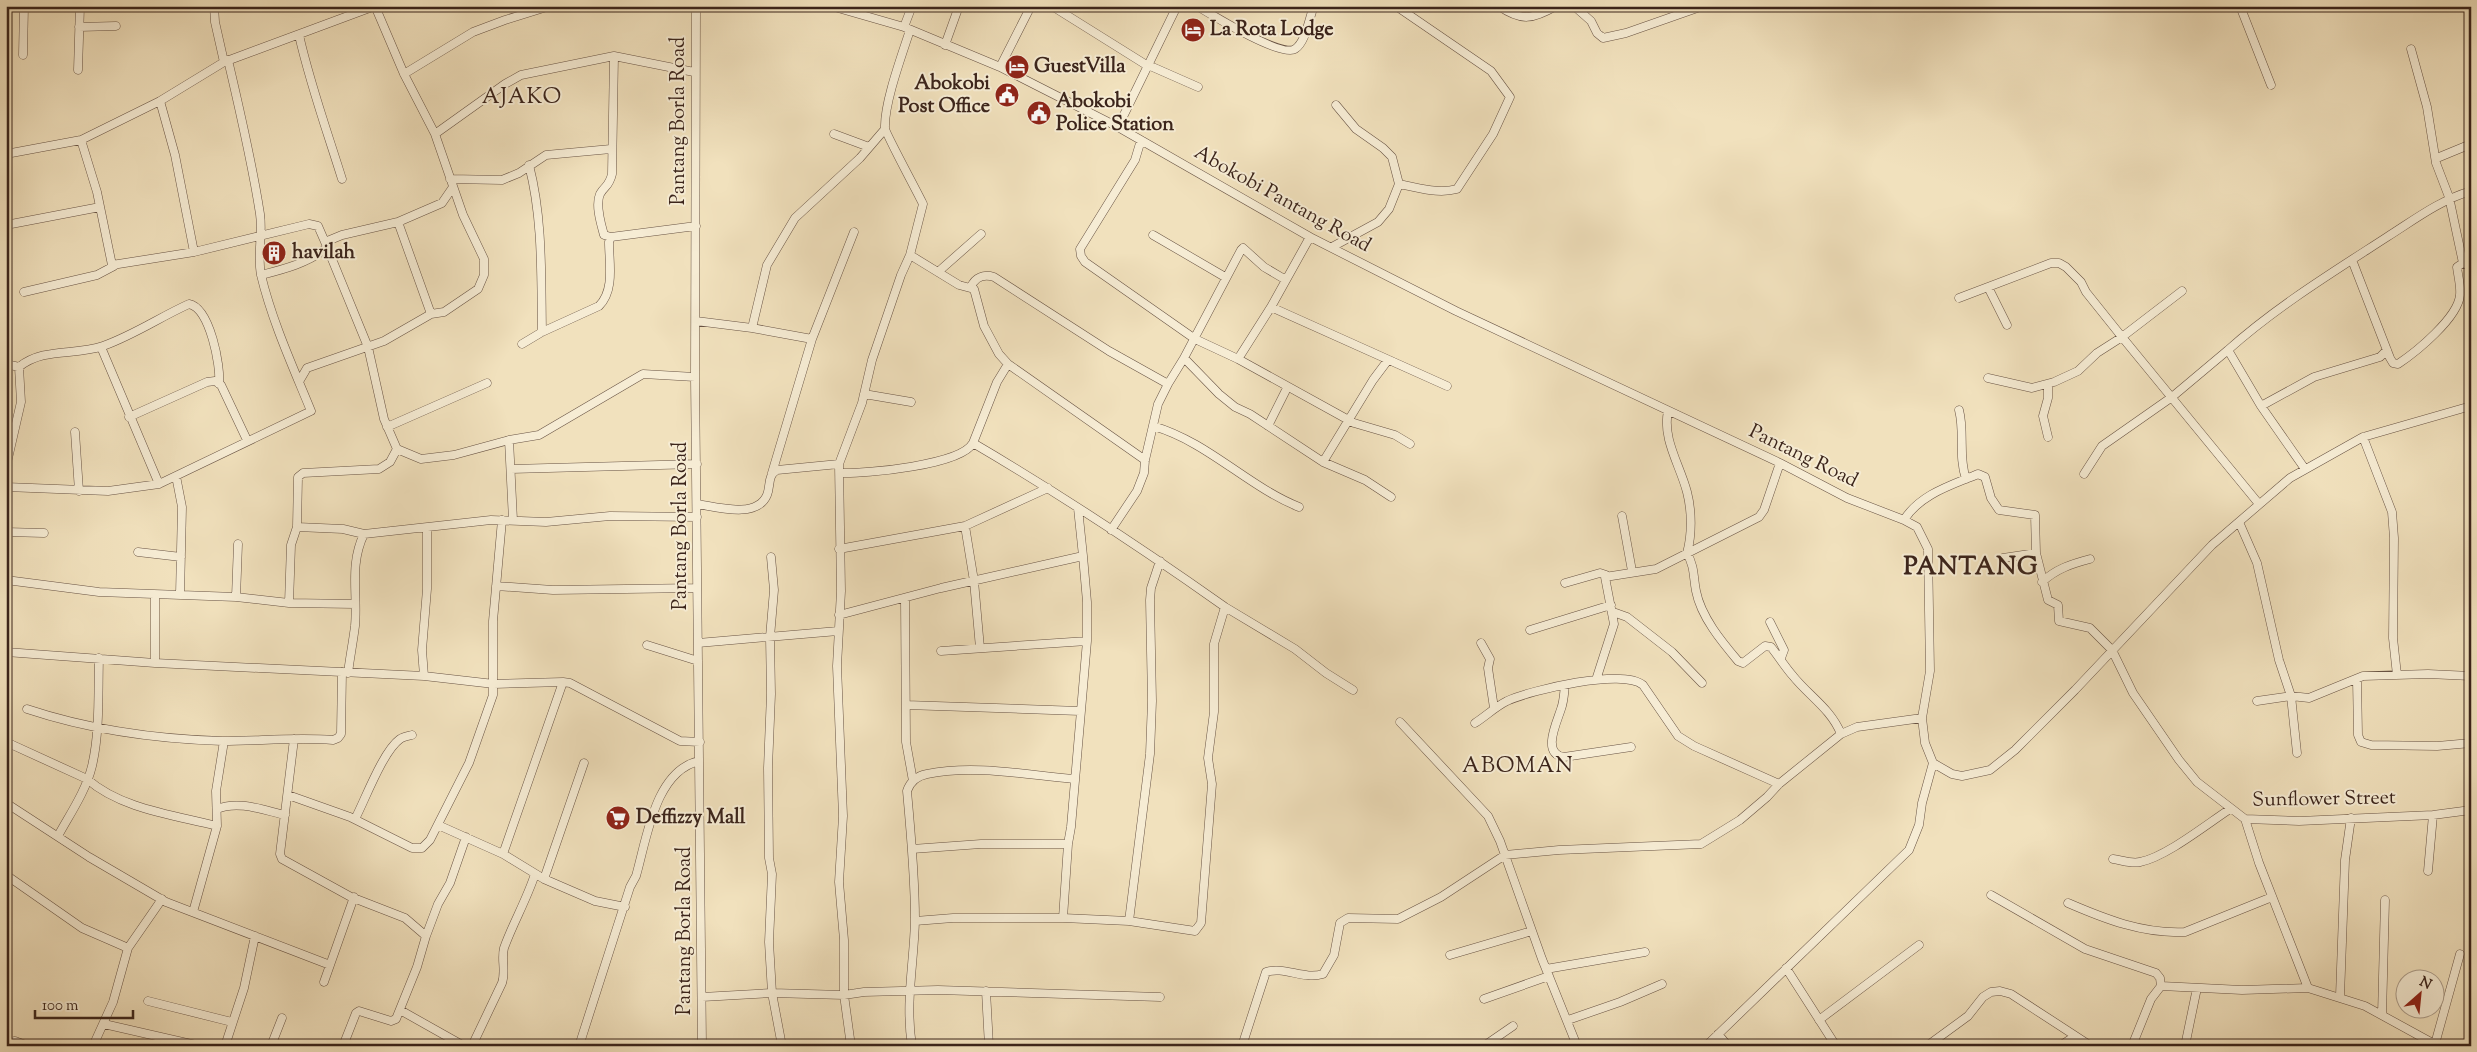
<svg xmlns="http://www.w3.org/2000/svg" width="2477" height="1052" font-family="'Sorts Mill Goudy',serif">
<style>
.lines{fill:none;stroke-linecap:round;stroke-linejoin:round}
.minor-casing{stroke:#685344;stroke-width:9}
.minor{stroke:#f6ecd4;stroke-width:8}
.labels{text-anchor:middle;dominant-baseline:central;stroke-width:4;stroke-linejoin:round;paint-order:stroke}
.poi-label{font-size:20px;font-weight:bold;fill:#3b241b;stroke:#f6ecd4;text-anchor:start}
.street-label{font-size:20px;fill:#3b241b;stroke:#f6ecd4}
.quarter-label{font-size:22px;letter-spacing:1px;fill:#3b241b;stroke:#f6ecd4}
.district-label{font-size:25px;font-weight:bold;letter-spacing:1px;fill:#3b241b;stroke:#f6ecd4}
</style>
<rect width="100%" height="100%" fill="#f1e1bd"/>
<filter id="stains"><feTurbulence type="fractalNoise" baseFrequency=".004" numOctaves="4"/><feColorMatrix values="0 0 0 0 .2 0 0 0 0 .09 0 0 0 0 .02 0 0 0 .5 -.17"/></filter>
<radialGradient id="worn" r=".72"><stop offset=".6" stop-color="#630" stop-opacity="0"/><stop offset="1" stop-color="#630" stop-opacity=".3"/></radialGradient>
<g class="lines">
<defs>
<path id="minor" d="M 214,6 L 215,22 L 224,62
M 696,6 L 695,377 L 702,1046
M 831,6 L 904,27 L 1000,67 L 1118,127 L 1310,237 L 1456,311 L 1780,463 L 1847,498 L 1904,520 L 1917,527 L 1928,549 L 1930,671 L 1922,718 L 1925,743 L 1933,763
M 1052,6 L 1148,66
M 1197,6 C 1212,15 1282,58 1295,49 C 1306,42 1309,18 1314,6
M 1396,6 L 1491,71 L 1510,97 L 1493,134 L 1457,189 C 1439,194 1417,188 1399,184
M 1499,6 C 1522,22 1533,19 1556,6
M 1574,6 L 1591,21 L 1597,33 L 1603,38 L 1626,33 L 1703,6
M 2240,6 L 2271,85
M 79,27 L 116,26
M 904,27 L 912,6
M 299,35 C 310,84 327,131 342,179
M 945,45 L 959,6
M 2411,49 L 2427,107 L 2436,163 L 2449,197 L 2463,263
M 23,55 L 24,6
M 1148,65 L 1198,87
M 1000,67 L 1031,6
M 78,70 L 80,6
M 404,74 L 473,32 L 505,20 L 550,6
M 160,101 L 175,155 L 194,252
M 1118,127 L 1177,6
M 435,134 L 505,84 L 521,75 L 614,56 L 694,72
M 834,134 L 869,147
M 81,140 L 97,192 L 112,265 L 194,252 L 309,224 L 318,226 L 325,242
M 1141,140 L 1135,160 L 1080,249 L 1081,256 L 1085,262 L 1195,339 L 1238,359
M 6,154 L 81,140 L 160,101 L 224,62 L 375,6
M 2437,158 L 2471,144
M 529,165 C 543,219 541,276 542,332
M 450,179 L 502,180 L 519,173 L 546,155 L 611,149
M 453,187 L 442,203 L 398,222 L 342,235 L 325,242 L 368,347 L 384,419 L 397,449 L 421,459 L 454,455 L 509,440 L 539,435 L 643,374 L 695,377
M 398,222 L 431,314
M 6,225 L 100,207
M 1153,235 L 1225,277
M 611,237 L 604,235 C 601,224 595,205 600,194 C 605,185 609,187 612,174 L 614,56
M 1310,237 L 1271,307 L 1238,359 L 1354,423 L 1395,435 L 1410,444
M 1332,247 L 1378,222 L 1389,209 L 1399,184 L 1392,157 L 1383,148 L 1356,129 L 1336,105
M 910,255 L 959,285 L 974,289 L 984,326 L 999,354 L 1008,364 L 1145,460
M 2352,260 L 2390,358 L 2393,363 L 2398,364 C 2416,352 2458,318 2460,295 C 2461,286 2458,276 2457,267 L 2463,263 L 2471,266
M 938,272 L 981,234
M 261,275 C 285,269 308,263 328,247
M 971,287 C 975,277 984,274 994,277 L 1109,351 L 1168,384 L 1158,404 L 1145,460 L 1144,473 L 1137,491 L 1111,530
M 1988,287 L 2007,325
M 24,292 L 97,275 L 114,266
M 1959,298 L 2051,263 L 2059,263 L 2066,267 L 2081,282 L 2086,292 L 2122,337 L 2259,504
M 1271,307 L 1447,386
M 696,321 L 752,328 L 767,265 L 795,218 L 860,158 L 885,129
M 752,328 L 812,339
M 522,344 L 542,332 L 599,306 C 615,290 609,263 609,242 L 611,237 L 696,226
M 101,347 L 159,484
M 1184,358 L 1219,394 L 1235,407 L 1250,414 L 1323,462 L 1365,480 L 1391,497
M 6,364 L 19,367 C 44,347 75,356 103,346 C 134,335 160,317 189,304 C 210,308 221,366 219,384
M 1988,378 L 2032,388 L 2054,382 L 2078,371 L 2097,353 L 2122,337 L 2182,291
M 300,380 L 307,368 L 384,341 L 431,314 L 444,312 L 478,289 L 484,275 L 484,259 L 463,215 L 435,134 L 404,74 L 375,6
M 1168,384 L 1184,358 L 1241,250 L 1243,248 L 1264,267 L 1286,280
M 2048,385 L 2048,398 L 2043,416 L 2048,437
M 864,394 L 911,402
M 2261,406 L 2314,377 L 2380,357 L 2387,350
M 1959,410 C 1965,433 1958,456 1966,479
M 1668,411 C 1662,439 1680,465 1687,492 C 1692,511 1692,535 1687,553 C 1695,568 1693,576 1696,591 C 1701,617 1722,642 1738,661 L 1743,663 L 1765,646 L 1771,647 C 1779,657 1785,667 1793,676 C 1809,696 1831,709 1841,734
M 129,417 L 207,382 L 215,381 L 221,385 L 247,440
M 1153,426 C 1208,442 1247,486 1299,507
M 1268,426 L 1287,388
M 387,427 L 487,383
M 75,432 L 79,491
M 2363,437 L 2392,512 L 2394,538 L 2393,638 L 2397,675
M 509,440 L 513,520
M 973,443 L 997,382 L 1008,364
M 397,449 L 390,462 L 379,469 L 303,473 L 298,477 L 297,527 L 343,529 L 364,534 L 491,520 L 546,522 L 610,516 L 697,517
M 1323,462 L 1373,380 L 1388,360
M 6,467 L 21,402 L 19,367
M 511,469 L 697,464
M 2305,469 L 2261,406 L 2228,350 C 2276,307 2333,272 2387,237 C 2414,220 2440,200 2471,191
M 772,473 L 812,339 L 854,232
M 840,473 C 866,474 961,465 973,443 C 1060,494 1143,549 1225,607 L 1214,644 L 1214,712 L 1208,758 L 1212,784 L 1201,923 L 1195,931 L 1129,921 L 1063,918 L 953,918 L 915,921
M 2084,474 L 2102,446 L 2172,397 L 2228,350
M 176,476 L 182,507 L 180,595
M 6,487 L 108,491 L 159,484 L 311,411 C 293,367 272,321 261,275 C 257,254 263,234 260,214 C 252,162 240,111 228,60
M 697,504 C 717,507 757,519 767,495 C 771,485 767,476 777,470 L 839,464
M 1078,508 L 1083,556
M 1622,516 L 1632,571
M 1904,520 C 1920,494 1952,485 1978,474 L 1985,477 L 1991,498 L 1999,510 L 2035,515 L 2036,553 L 2048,600 L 2058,605 L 2059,621 L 2090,628 L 2112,650 L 2133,693 L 2179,760 L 2197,782 L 2245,819 L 2299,821 L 2433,815 L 2471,810
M 2239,522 L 2257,563 L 2279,660 L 2291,696 L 2297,753
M 965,526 L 1048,488
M 6,532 L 44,533
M 839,549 L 965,526 L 974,581 L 980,648
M 138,552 L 181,557
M 771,557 L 774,590 L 770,637 L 771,694 L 768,768 L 769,858 L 772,874 L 769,942 L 772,993 L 782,1046
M 2003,558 L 2036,553
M 6,580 L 99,592 L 236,597 L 289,603 L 355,604
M 2042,582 C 2056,569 2071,564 2090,559
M 1565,583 L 1600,573 L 1606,575
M 496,586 L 553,590 L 697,588
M 236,597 L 238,544
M 905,598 L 906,742 L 913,781
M 289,603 L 291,545 L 297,527
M 1225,607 L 1295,649 L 1326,673 L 1353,690
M 1613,612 L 1627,617 L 1672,652 L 1702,683
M 839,615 L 941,588 L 1083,556 L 1087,602 L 1087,641 L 1071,827 L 1068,844 L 1063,918
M 1770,622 L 1784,650 L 1781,658
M 1530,630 L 1611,605
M 698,643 L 838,631
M 1481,643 L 1490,659 L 1488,668 L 1494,708
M 647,645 L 698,661
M 941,651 L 1087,641
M 6,652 L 155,663 L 424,676 L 494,684 L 563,682 L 570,683 L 680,741 L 700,742
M 155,663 L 155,595
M 348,673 C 350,657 353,642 355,626 C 358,594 349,565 364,534
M 424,676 L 422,650 L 427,589 L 427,528
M 2357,679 L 2358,735 L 2361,742 L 2371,745 L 2437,746 L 2471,743
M 1596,680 L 1614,624 L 1605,577 L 1656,569 L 1759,517 L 1764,510 L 1780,463
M 1565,685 C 1564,693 1564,701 1561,709 C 1557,722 1541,754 1564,757 L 1631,747
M 2257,701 L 2291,696 L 2309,698 L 2363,676 L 2428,674 L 2471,676
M 906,705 L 1080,711
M 27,709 C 90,730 156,739 222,741 C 259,741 296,737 333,740 L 338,738 L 341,734 L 342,672
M 1400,722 L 1488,816 L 1500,841 L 1542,959 L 1577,1046
M 1475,723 C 1486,716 1495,707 1507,701 C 1531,690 1623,668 1643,685 L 1678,736 L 1694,746 L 1779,784
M 294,739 L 280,854 L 282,859 L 351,897 L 405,918 L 426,936
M 6,742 L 87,779 C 121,809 174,815 217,826
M 1933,763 L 1952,774 L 1962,776 L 1990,770 L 2015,750 L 2075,690 L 2212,545 L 2290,478 L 2363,437 L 2471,406
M 288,795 L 350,817 L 412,848 L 422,848 L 430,840 L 469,763 L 493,695 L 493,621 L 502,520
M 6,803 L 89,857 L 166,902 L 330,965
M 217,809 C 238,800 263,810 285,815
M 355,819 C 365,800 383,751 400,739 C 403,737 408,736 412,735
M 2245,819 L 2259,863 L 2308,988 L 2365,1006 L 2438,1046
M 438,825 L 503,854 L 544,879 L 595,901 L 625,907
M 58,836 C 70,814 86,791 92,766 C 100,732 98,693 99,658
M 912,849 L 981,844 L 1068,844
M 503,854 L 563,682
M 2113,859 C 2121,860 2131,864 2140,862 C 2166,857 2207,824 2230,809
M 2428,871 L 2433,815
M 6,875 L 82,928 L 128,948
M 544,879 L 584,763
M 1991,895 L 2085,949 L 2156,973 L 2160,978 L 2161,986
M 2068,903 C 2105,919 2143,934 2185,932 L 2272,897
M 193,912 L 217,826 L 216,791 L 224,741
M 1129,921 L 1150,754 L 1152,701 L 1150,600 L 1151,588 L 1160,561
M 1450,955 L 1532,931
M 1786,968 L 1836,1046
M 1546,969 L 1645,952
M 324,982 L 354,897
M 986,991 L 989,1046
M 2340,996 L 2345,860 L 2351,818
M 702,997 L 772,993 L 844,995 L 864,992 L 938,990 L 1160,997
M 1484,999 L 1549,976
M 148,1001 L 232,1022
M 400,1010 L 464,1046
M 2382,1015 L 2385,900
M 1568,1020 L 1620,1002 L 1662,984
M 1819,1020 L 1919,945
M 104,1024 L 200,1046
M 1718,1034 L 1728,1046
M 6,1043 L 15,1041 L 28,1046
M 2435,1044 L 2460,954
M 93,1046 L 113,1002 L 128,948 L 162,899
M 225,1046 L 244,988 L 255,936
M 271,1046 L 282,1018
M 343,1046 L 356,1013 L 359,1011 L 391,1021 L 396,1019 L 417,967 L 426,936 L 438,904 L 450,883 L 466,837
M 472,1046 L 502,983 C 506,971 501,959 504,948 C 513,923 527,899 535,874
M 579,1046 L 630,887 L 636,876 C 647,838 655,771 699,761
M 851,1046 L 844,995 L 844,940 L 839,882 L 843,816 L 837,666 L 841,591 L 839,464 L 862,403 L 872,360 L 901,275 L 910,255 L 923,204 C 918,193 885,133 885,128 C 884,103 902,55 910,30
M 912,1046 C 905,1003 914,963 915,920 C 915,877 911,834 907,791 C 910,782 917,776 927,774 C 974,764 1027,775 1074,779
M 1242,1046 L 1266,972 C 1284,966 1304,980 1323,974 L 1334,955 L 1340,923 L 1348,918 L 1398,919 L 1441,897 L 1505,855 L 1559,850 L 1701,844 L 1740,820 L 1767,797 L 1779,784 L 1841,734 L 1857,727 L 1922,718
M 1484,1046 L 1513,1026
M 1706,1046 L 1909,850 L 1919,825 L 1922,803 L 1933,763
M 1927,1046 L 1968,1016 L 1983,997 L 1991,992 L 2000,991 L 2011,994 L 2091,1046
M 2060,1046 L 2075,1036
M 2132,1046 L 2151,999 L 2161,986 L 2242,990 L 2308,988
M 2185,1046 L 2197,988"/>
</defs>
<use href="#minor" class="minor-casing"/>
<use href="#minor" class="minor"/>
</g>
<defs>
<symbol id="hotel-disc" viewBox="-11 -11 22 22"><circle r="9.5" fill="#8f2418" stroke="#f6ecd4"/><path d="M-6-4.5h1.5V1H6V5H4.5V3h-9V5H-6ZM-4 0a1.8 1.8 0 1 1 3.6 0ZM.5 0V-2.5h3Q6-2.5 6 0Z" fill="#fff"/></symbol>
<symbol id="civic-disc" viewBox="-11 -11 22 22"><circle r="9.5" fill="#8f2418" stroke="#f6ecd4"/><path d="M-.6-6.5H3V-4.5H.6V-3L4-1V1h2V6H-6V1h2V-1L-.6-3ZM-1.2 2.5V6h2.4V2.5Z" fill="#fff"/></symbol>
<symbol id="building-disc" viewBox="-11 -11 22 22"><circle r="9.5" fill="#8f2418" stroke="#f6ecd4"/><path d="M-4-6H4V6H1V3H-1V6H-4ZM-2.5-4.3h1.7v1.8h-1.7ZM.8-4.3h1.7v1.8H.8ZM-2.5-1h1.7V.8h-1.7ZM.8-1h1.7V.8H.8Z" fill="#fff"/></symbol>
<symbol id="supermarket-disc" viewBox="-11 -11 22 22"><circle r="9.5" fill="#8f2418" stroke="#f6ecd4"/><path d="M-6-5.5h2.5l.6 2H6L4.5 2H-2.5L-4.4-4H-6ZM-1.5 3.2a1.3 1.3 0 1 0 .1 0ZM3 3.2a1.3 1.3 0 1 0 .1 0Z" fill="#fff"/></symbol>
</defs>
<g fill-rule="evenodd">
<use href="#hotel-disc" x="1179" y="16" width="28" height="28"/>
<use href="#hotel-disc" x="1003" y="53" width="28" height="28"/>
<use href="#civic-disc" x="993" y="81" width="28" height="28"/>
<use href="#civic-disc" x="1025" y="99" width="28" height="28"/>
<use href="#building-disc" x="260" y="239" width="28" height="28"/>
<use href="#supermarket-disc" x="604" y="804" width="28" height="28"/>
</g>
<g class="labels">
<g class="poi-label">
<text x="1210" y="30">La Rota Lodge</text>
<text x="1034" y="67">GuestVilla</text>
<text x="990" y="84" text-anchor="end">Abokobi<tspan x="990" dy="23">Post Office</tspan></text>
<text x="1056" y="102">Abokobi<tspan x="1056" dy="23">Police Station</tspan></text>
<text x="292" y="253">havilah</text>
<text x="636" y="818">Deffizzy Mall</text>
</g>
<g class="street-label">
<text transform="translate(679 121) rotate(-90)">Pantang Borla Road</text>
<text transform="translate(1282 200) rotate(29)">Abokobi Pantang Road</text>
<text transform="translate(1803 457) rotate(26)">Pantang Road</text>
<text transform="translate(681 526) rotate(-90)">Pantang Borla Road</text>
<text transform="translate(2324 800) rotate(-1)">Sunflower Street</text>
<text transform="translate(685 931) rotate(-90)">Pantang Borla Road</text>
</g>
<g class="quarter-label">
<text x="522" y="98">AJAKO</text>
<text x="1518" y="767">ABOMAN</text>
</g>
<g class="district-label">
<text x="1971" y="568">PANTANG</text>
</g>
</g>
<rect width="2477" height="1052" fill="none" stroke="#f1e1bd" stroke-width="25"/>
<rect x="8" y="8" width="2462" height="1037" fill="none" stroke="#3b241b" stroke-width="2.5"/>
<rect x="12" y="12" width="2452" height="1027" fill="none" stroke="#3b241b"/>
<g transform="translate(2420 994) rotate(27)"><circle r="24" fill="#f6ecd4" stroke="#ab9c8a"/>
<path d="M0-4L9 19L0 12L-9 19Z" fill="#8f2418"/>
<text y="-8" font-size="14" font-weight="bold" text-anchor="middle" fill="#3b241b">N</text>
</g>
<path d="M35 1010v8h98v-8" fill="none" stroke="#3b241b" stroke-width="2.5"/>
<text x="42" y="1010" font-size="15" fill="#3b241b" stroke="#f6ecd4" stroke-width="4" paint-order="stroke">100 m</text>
<rect width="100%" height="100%" filter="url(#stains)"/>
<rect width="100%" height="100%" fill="url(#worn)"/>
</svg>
